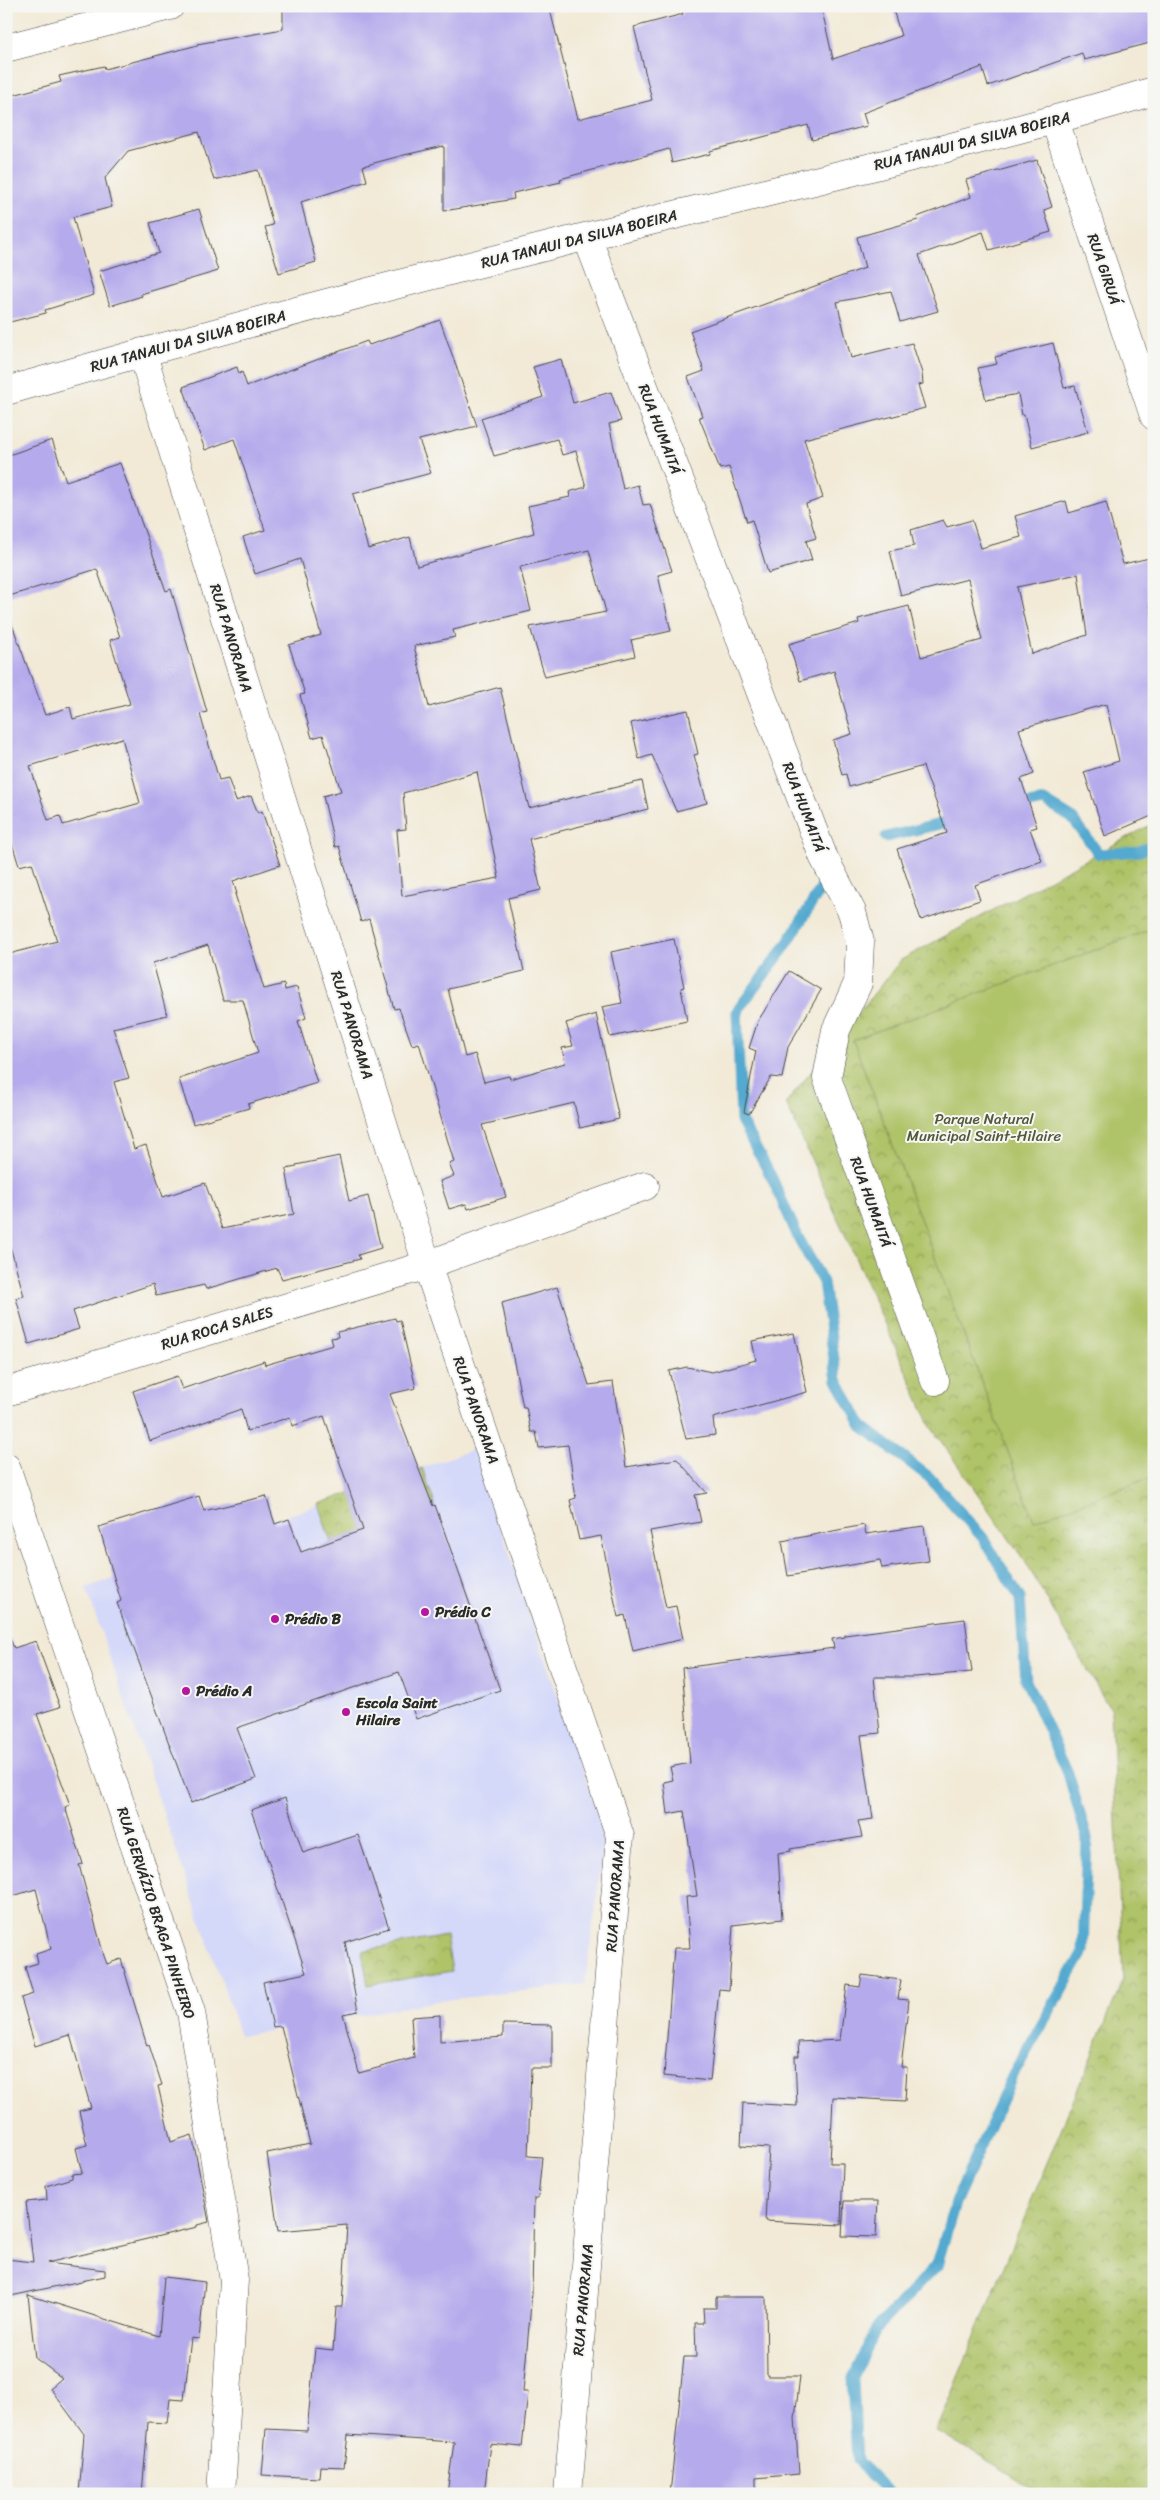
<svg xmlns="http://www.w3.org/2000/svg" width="1160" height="2500" font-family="Sriracha,sans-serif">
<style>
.built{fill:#d4d8f9}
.park{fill:url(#park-crowns);stroke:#6d7749}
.pitch{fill:#afc367;stroke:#6d7749}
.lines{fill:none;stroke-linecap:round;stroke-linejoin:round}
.stream{stroke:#53a9cf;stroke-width:11}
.building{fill:#b5abec;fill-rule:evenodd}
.minor-casing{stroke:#494845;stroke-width:29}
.minor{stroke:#fff;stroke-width:28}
.poi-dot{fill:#b5179e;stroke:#f6f6f2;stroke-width:2}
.labels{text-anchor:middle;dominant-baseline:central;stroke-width:4;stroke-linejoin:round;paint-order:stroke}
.street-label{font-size:15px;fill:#2b2b2b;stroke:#f6f6f2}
.park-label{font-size:15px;fill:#53593d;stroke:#f6f6f2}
.poi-label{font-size:15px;font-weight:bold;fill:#2b2b2b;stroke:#f6f6f2;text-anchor:start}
</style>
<defs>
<pattern id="park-crowns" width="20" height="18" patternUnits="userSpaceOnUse" patternTransform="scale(1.25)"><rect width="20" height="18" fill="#afc367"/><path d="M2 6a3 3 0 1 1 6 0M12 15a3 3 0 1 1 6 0" fill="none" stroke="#8f9f55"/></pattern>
</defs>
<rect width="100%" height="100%" fill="#f6f6f2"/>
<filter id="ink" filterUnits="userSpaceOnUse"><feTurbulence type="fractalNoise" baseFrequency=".02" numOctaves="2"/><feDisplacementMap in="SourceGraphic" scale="10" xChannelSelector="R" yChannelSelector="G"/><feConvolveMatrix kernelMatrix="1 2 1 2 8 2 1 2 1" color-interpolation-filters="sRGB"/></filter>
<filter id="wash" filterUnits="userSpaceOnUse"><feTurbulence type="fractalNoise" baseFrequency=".0096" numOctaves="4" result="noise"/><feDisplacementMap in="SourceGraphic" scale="20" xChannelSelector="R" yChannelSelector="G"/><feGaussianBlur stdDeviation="1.12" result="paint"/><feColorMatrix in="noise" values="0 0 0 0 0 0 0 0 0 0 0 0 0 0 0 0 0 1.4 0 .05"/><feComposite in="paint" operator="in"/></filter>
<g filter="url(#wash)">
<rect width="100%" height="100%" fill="#f2ead7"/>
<path class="built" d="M 474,1449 L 605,1836 L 585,1984 L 444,2000 L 240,2036 L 86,1588 Z"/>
<path class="park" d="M 1154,823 L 1154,2494 L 1041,2494 L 936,2430 L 1123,1980 L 1111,1711 L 1026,1563 L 931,1427 L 786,1103 L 901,960 Z
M 422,1468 L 435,1505 L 331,1542 L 318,1504 Z
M 446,1936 L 452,1971 L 368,1985 L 362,1951 Z"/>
<path class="pitch" d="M 1154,928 L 1154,1476 L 1034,1521 L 853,1040 Z"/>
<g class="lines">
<path class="stream" d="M 1014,807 L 1044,801 L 1072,818 L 1099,854 L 1140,851 L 1154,844
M 886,837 L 957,820
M 823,885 L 785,947 L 737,1011 L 741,1121 L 772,1178 L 798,1237 L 823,1282 L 837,1380 L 862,1426 L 929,1477 L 984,1539 L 1020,1598 L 1026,1681 L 1068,1773 L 1087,1838 L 1083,1952 L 1012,2077 L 955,2203 L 937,2265 L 876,2329 L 853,2378 L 857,2461 L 890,2494"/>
</g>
<g id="blocks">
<path class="building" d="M 295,6 L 549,6 L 578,119 L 652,100 L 634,27 L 683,14 L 682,11 L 697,6 L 821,6 L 833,59 L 901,36 L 892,6 L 1154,6 L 1154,42 L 1084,60 L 1082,53 L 988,86 L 982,67 L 863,113 L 867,126 L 812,140 L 808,125 L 710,151 L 710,154 L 672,163 L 669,149 L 560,179 L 561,182 L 513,193 L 514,199 L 444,211 L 444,146 L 404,155 L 363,166 L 367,181 L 301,202 L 316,262 L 279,273 L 265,227 L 273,225 L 258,170 L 214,180 L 199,132 L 128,151 L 105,178 L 112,207 L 73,217 L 94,295 L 45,310 L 46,313 L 6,323 L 6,97 L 61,82 L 59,76 L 104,66 L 105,69 L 198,45 L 197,44 L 283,29 L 283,10 Z
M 1037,160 L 1052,207 L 1044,210 L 1051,232 L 989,250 L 983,232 L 919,255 L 938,311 L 900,322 L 891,291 L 837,302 L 851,358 L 912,343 L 922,373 L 923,384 L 918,385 L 925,408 L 804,439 L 823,498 L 806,504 L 816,538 L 806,541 L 812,560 L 768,573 L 752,520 L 747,522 L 729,467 L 720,469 L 699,417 L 702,416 L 688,377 L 704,371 L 690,331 L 865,268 L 857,237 L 918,220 L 917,217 L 971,197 L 966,180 Z
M 199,209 L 218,271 L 141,294 L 142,296 L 110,306 L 99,271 L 159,253 L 150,223 Z
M 440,320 L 477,426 L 419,440 L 431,473 L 353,494 L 368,549 L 410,537 L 417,566 L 534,533 L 528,506 L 570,497 L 569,492 L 586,487 L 576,451 L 562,455 L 557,439 L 494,456 L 481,418 L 543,397 L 533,367 L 561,359 L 573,403 L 611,392 L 621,421 L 609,424 L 623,489 L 638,485 L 643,505 L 650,504 L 672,571 L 658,575 L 671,631 L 631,640 L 635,656 L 545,677 L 530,627 L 606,612 L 589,550 L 520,567 L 531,611 L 453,630 L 455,637 L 414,646 L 429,707 L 500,687 L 529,808 L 642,781 L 648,809 L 529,839 L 541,890 L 508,898 L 524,971 L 448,989 L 465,1057 L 475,1054 L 484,1082 L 509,1076 L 510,1079 L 565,1063 L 562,1048 L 573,1046 L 566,1023 L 596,1014 L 619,1119 L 580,1128 L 574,1103 L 482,1125 L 506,1197 L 468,1209 L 466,1204 L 449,1209 L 440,1181 L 454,1176 L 449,1164 L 454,1162 L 419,1043 L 412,1045 L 399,1008 L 394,1009 L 369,919 L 361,922 L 339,846 L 335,847 L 323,796 L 341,791 L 323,735 L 312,738 L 300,695 L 305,694 L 289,645 L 321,635 L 300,559 L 255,574 L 243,537 L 265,530 L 234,439 L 205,450 L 183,387 L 237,367 L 239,374 L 242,372 L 247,386 L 367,341 L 369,345 ZM 477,772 L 499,878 L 402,896 L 397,830 L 406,829 L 403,793 Z
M 1053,343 L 1064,388 L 1075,386 L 1088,432 L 1032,447 L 1024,415 L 1022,415 L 1018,394 L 986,400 L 978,368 L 997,364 L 995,357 Z
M 52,440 L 66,481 L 120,463 L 166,591 L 171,589 L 207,712 L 200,714 L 219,780 L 228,778 L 236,801 L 251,796 L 258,813 L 262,811 L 280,865 L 233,881 L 237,894 L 235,894 L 264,989 L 284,984 L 285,990 L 297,987 L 306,1018 L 298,1021 L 317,1083 L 248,1104 L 249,1108 L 193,1124 L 179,1079 L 258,1053 L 243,1000 L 223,1000 L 208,945 L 153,963 L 167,1015 L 113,1028 L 129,1078 L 114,1082 L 134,1149 L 146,1145 L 163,1197 L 205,1183 L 222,1229 L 294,1214 L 286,1169 L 296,1167 L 296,1165 L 339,1156 L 349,1201 L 368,1196 L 381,1248 L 358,1255 L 360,1259 L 282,1279 L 277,1268 L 206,1289 L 204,1285 L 156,1296 L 153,1284 L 73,1311 L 79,1329 L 29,1344 L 16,1298 L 24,1296 L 6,1232 L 6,955 L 57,941 L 32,863 L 19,866 L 6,824 L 6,620 L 10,619 L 45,715 L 70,707 L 73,719 L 130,704 L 110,640 L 120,637 L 97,569 L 6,597 L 6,456 ZM 122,738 L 140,803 L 63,825 L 60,816 L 48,820 L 30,766 Z
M 1066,501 L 1069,513 L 1106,502 L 1123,564 L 1154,557 L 1154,592 L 1148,593 L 1154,628 L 1154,815 L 1105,836 L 1084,772 L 1119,761 L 1106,704 L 1019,729 L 1034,774 L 1021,779 L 1037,827 L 1030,829 L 1042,861 L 975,885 L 980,900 L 921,920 L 897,849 L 947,833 L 923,766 L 849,787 L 846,774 L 842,775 L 833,740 L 852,734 L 834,671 L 800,681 L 789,644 L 859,623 L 858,619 L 909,606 L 921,657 L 982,640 L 968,579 L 901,596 L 890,551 L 914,546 L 911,530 L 943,520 L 947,527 L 972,520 L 981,548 L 1021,537 L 1015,516 ZM 1078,574 L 1087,635 L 1032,654 L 1017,587 Z
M 688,710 L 698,754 L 694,755 L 707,803 L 676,811 L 652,755 L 639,759 L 631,723 Z
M 674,939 L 684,987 L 681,988 L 687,1021 L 610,1037 L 602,1007 L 622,1003 L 611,952 Z
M 789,971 L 821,990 L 788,1047 L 782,1078 L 771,1077 L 749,1114 L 744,1112 L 756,1051 L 749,1048 L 758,1021 Z
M 557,1287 L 589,1385 L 613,1382 L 626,1467 L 677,1459 L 707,1493 L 695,1495 L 701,1522 L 650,1531 L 666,1608 L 676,1606 L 683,1639 L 633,1651 L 625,1615 L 618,1617 L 601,1536 L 579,1540 L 570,1500 L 576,1498 L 568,1445 L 539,1448 L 536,1432 L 531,1432 L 526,1407 L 523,1407 L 502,1303 Z
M 395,1318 L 396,1321 L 400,1320 L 416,1388 L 390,1394 L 433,1506 L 435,1505 L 500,1690 L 416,1719 L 399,1672 L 237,1728 L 256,1779 L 191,1803 L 117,1603 L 121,1601 L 99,1527 L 199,1496 L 204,1511 L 266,1496 L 275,1524 L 289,1519 L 301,1552 L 363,1530 L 324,1416 L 292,1426 L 290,1417 L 247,1431 L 241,1409 L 150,1441 L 133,1391 L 177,1376 L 182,1389 L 264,1361 L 265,1365 L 333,1345 L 331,1338 L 338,1337 L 337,1332 Z
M 794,1333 L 807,1392 L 713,1418 L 715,1435 L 686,1439 L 669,1371 L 687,1367 L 712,1372 L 756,1360 L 752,1341 Z
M 864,1525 L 866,1534 L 924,1526 L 929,1561 L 882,1568 L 880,1560 L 788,1576 L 782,1541 Z
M 965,1619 L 972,1672 L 915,1677 L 874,1677 L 880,1733 L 861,1735 L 873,1819 L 858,1821 L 862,1837 L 790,1849 L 791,1851 L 778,1853 L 782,1919 L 733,1925 L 729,1990 L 719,1989 L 710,2081 L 664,2076 L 674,1948 L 690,1948 L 686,1897 L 697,1896 L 684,1811 L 668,1814 L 664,1782 L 673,1780 L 670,1767 L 690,1763 L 682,1668 L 834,1648 L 832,1639 L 845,1637 L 845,1635 Z
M 10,1639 L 14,1648 L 36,1641 L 60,1707 L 37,1714 L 70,1805 L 65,1807 L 83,1864 L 79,1865 L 104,1956 L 107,1964 L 121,1959 L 147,2046 L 149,2045 L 162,2085 L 158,2086 L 171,2142 L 192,2135 L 209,2222 L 197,2225 L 197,2227 L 47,2263 L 105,2270 L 105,2276 L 6,2297 L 6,2259 L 33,2262 L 26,2202 L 47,2200 L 46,2186 L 72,2178 L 72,2174 L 82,2173 L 76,2148 L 87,2145 L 79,2111 L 91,2108 L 70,2035 L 35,2046 L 21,1998 L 33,1994 L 25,1967 L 38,1963 L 36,1954 L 51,1949 L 36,1889 L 6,1898 L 6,1640 Z
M 285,1798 L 303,1853 L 358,1835 L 389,1928 L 345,1942 L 358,2011 L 343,2014 L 359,2073 L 414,2058 L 411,2017 L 440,2015 L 440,2042 L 503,2037 L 503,2024 L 552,2025 L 552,2068 L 531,2068 L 528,2156 L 542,2157 L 538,2198 L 534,2198 L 532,2293 L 523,2392 L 528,2392 L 522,2447 L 490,2444 L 484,2494 L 447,2494 L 454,2442 L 348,2435 L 344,2467 L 320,2466 L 319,2478 L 262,2475 L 266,2429 L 307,2431 L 315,2348 L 333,2350 L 336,2307 L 342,2307 L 347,2225 L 278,2231 L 267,2153 L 310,2144 L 281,2026 L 273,2027 L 263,1982 L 306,1973 L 251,1810 Z
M 862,1975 L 901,1980 L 898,1999 L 909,2000 L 901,2067 L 907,2067 L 905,2101 L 833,2097 L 830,2163 L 843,2163 L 841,2225 L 765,2221 L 769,2148 L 741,2146 L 743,2103 L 797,2106 L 795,2056 L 799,2056 L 798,2042 L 840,2040 L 847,1985 L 860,1987 Z
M 844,2201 L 878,2201 L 876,2237 L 842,2236 Z
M 164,2277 L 205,2282 L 199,2339 L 191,2338 L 184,2400 L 170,2399 L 167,2423 L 148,2422 L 142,2494 L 79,2494 L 84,2434 L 50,2388 L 62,2378 L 35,2358 L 28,2295 L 159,2336 Z
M 716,2297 L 766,2297 L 767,2376 L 800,2376 L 795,2418 L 799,2474 L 756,2478 L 756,2494 L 670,2494 L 684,2357 L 696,2357 L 695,2323 L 704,2323 L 703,2308 L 716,2308 Z"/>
</g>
</g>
<g filter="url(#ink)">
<use href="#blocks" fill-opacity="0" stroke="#494845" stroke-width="1"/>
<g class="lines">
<defs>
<path id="minor" d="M 6,48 L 170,6
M 1055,121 L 1154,416
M 587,237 L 823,856 L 852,912 L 860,942 L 858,983 L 836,1030 L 827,1078 L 935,1381
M 142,352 L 427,1265 L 620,1836 L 568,2494
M 6,391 C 209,333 413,279 617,229 C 796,185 977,144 1154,91
M 6,1392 L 427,1265 L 645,1186
M 6,1467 L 191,2012 L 234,2280 L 221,2494"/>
</defs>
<use href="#minor" class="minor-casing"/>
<use href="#minor" class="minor"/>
</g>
</g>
<g class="poi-dot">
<circle cx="425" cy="1612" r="5"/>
<circle cx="275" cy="1619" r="5"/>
<circle cx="186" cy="1691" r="5"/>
<circle cx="346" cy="1712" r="5"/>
</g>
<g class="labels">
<g class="street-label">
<text transform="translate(972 141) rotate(-14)">RUA TANAUI DA SILVA BOEIRA</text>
<text transform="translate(579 239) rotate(-14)">RUA TANAUI DA SILVA BOEIRA</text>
<text transform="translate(1104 269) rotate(71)">RUA GIRUÁ</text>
<text transform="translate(188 341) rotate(-15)">RUA TANAUI DA SILVA BOEIRA</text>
<text transform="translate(660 429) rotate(69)">RUA HUMAITÁ</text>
<text transform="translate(231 638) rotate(73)">RUA PANORAMA</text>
<text transform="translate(804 807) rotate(69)">RUA HUMAITÁ</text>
<text transform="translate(352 1025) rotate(73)">RUA PANORAMA</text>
<text transform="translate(871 1202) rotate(70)">RUA HUMAITÁ</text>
<text transform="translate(217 1328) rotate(-17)">RUA ROCA SALES</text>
<text transform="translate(476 1410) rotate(71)">RUA PANORAMA</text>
<text transform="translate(615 1896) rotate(-86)">RUA PANORAMA</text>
<text transform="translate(156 1913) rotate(72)">RUA GERVÁZIO BRAGA PINHEIRO</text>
<text transform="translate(583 2300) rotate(-85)">RUA PANORAMA</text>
</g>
<g class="park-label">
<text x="984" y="1119">Parque Natural<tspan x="984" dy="17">Municipal Saint-Hilaire</tspan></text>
</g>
<g class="poi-label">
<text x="435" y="1612">Prédio C</text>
<text x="285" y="1619">Prédio B</text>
<text x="196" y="1691">Prédio A</text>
<text x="356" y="1703">Escola Saint<tspan x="356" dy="17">Hilaire</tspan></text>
</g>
</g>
<rect width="1160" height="2500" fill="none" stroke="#f6f6f2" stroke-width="25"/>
</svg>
